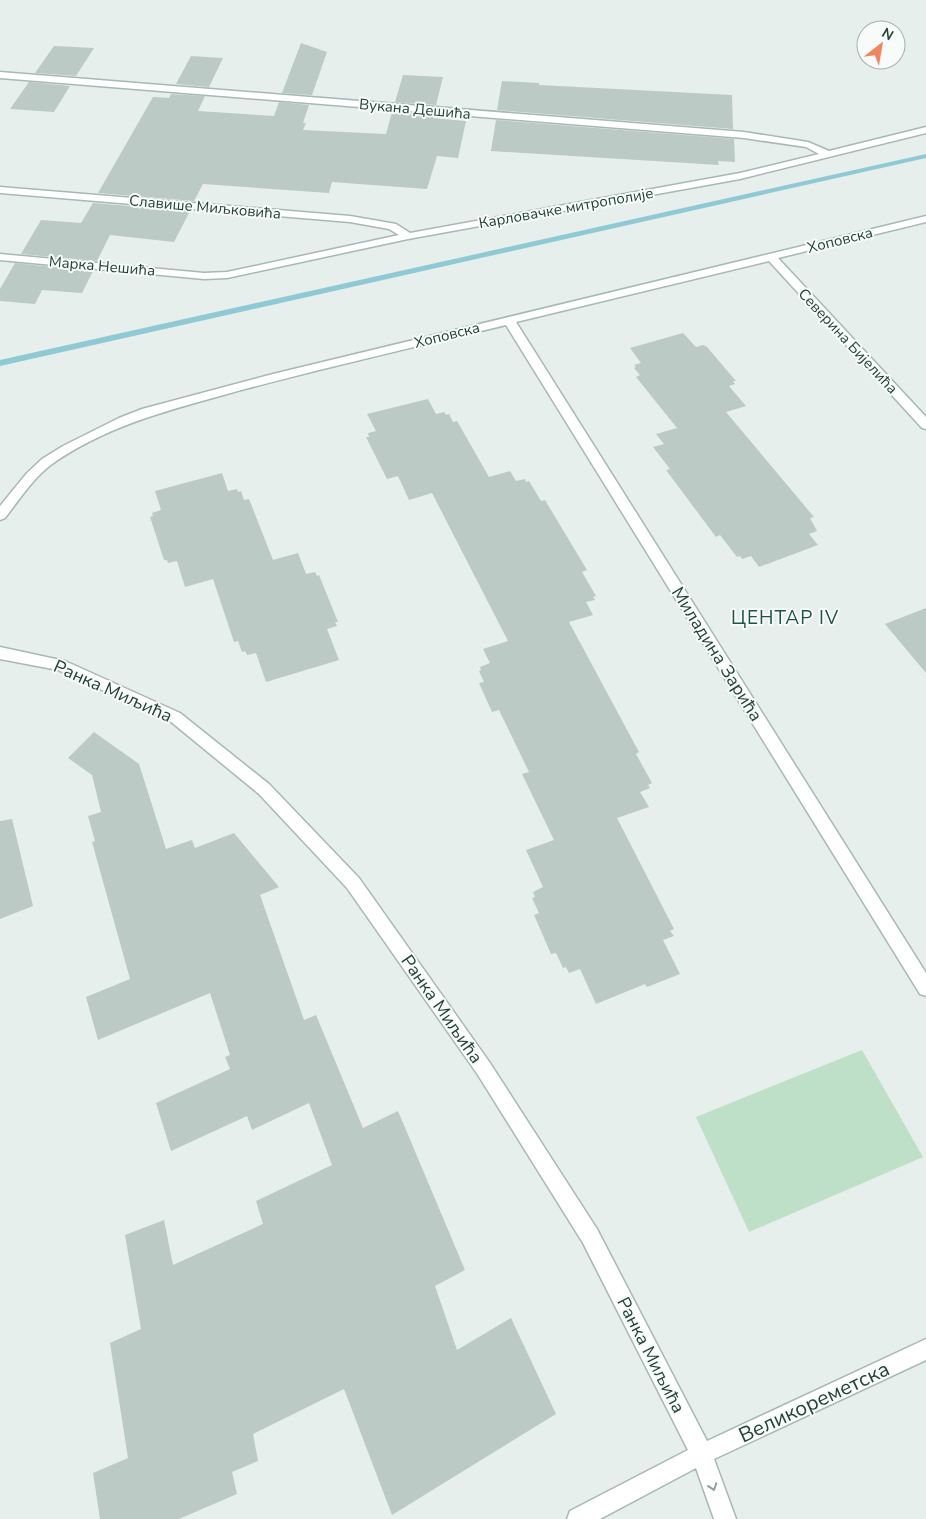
<svg xmlns="http://www.w3.org/2000/svg" width="926" height="1519" font-family="'Nunito Sans',sans-serif">
<style>
.green{fill:#bfe0c8}
.lines{fill:none;stroke-linecap:round;stroke-linejoin:round}
.stream{fill:#8ec9d4;fill-rule:evenodd}
.building{fill:#bbcac4}
.minor-casing{stroke:#a8b8b2;stroke-width:3}
.minor{fill:#fff;fill-rule:evenodd}
.oneway{stroke:#92a09c}
.labels{text-anchor:middle;dominant-baseline:central;stroke-width:4;stroke-linejoin:round;paint-order:stroke}
.far-street-label{font-size:15px;fill:#24423a;stroke:#f7fbf9}
.street-label{font-size:18px;fill:#24423a;stroke:#f7fbf9}
.neighbourhood-label{font-size:19px;letter-spacing:1px;fill:#1f5548;stroke:#f7fbf9}
.near-street-label{font-size:21px;fill:#24423a;stroke:#f7fbf9}
</style>
<rect width="100%" height="100%" fill="#e6efeb"/>
<path class="green" d="M 862,1050 L 923,1157 L 749,1232 L 696,1117 Z"/>
<g class="lines">
<path class="stream" d="M 926,154 L 926,158 L 0,366 L 0,360 Z"/>
</g>
<path class="building" d="M 301,43 L 327,52 L 312,95 L 282,93 Z
M 54,46 L 94,48 L 76,76 L 35,73 Z
M 191,56 L 223,58 L 209,87 L 176,84 Z
M 403,75 L 443,77 L 436,105 L 395,102 Z
M 502,81 L 539,83 L 539,85 L 732,95 L 733,129 L 497,110 Z
M 29,82 L 70,86 L 54,112 L 10,109 Z
M 171,94 L 205,96 L 198,111 L 274,116 L 279,102 L 309,105 L 303,123 L 306,123 L 303,130 L 386,134 L 392,112 L 433,115 L 433,118 L 466,121 L 458,158 L 437,156 L 427,189 L 332,182 L 329,193 L 203,184 L 194,201 L 98,193 L 153,97 L 169,98 Z
M 496,120 L 734,139 L 735,162 L 718,161 L 719,165 L 491,151 Z
M 93,203 L 190,211 L 174,242 L 110,235 L 97,261 L 21,254 L 41,220 L 81,223 Z
M 15,263 L 93,271 L 82,293 L 42,290 L 35,304 L 0,301 L 0,289 Z
M 683,333 L 696,347 L 703,345 L 707,347 L 736,381 L 733,381 L 735,384 L 729,386 L 746,406 L 726,412 L 814,517 L 810,518 L 817,531 L 809,534 L 818,545 L 759,567 L 751,556 L 742,559 L 740,556 L 737,557 L 720,535 L 716,537 L 666,470 L 670,469 L 653,447 L 664,444 L 656,434 L 677,428 L 636,377 L 640,375 L 634,368 L 636,367 L 634,365 L 641,363 L 630,348 Z
M 428,399 L 436,414 L 444,412 L 446,415 L 449,414 L 453,422 L 457,421 L 489,477 L 510,471 L 516,481 L 525,479 L 526,482 L 529,481 L 541,501 L 545,500 L 587,570 L 582,572 L 596,596 L 593,597 L 595,600 L 586,602 L 593,615 L 569,622 L 639,752 L 636,754 L 652,783 L 648,785 L 650,788 L 640,792 L 649,807 L 617,818 L 674,929 L 670,931 L 674,936 L 663,940 L 680,974 L 647,987 L 645,984 L 596,1004 L 580,969 L 569,973 L 566,967 L 563,968 L 556,953 L 551,954 L 534,915 L 539,913 L 532,898 L 535,897 L 533,892 L 543,887 L 526,850 L 554,840 L 522,774 L 529,772 L 499,710 L 492,712 L 479,683 L 484,682 L 479,671 L 481,670 L 480,667 L 490,663 L 483,649 L 508,641 L 432,493 L 409,500 L 398,476 L 387,479 L 366,437 L 369,437 L 368,433 L 376,431 L 367,414 Z
M 222,473 L 228,491 L 237,489 L 238,492 L 241,491 L 244,500 L 249,499 L 273,560 L 298,553 L 306,574 L 315,572 L 317,576 L 319,575 L 338,622 L 335,622 L 337,626 L 327,629 L 339,660 L 266,682 L 256,653 L 247,655 L 245,651 L 242,652 L 238,641 L 234,642 L 213,579 L 185,587 L 177,561 L 168,563 L 167,560 L 164,560 L 150,517 L 153,516 L 152,513 L 161,510 L 155,491 Z
M 926,608 L 926,673 L 885,624 Z
M 94,732 L 139,764 L 166,849 L 192,840 L 195,848 L 234,833 L 279,887 L 260,895 L 304,1020 L 316,1015 L 363,1128 L 398,1111 L 465,1270 L 435,1286 L 457,1350 L 511,1318 L 556,1414 L 392,1515 L 344,1389 L 253,1434 L 258,1461 L 232,1472 L 237,1494 L 179,1519 L 100,1519 L 93,1473 L 128,1458 L 110,1343 L 141,1329 L 125,1235 L 164,1220 L 173,1265 L 263,1224 L 256,1201 L 332,1165 L 309,1103 L 252,1130 L 247,1116 L 171,1151 L 156,1103 L 230,1069 L 225,1057 L 230,1055 L 210,993 L 98,1040 L 86,997 L 130,979 L 92,842 L 95,841 L 88,816 L 101,812 L 92,775 L 68,758 Z
M 12,819 L 33,906 L 0,919 L 0,821 Z"/>
<g class="lines">
<defs>
<path id="minor" d="M 0,72 L 744,132 L 808,142 L 829,151 L 926,127 L 926,133 L 740,179 L 408,239 L 227,278 L 204,279 L 0,260 L 0,254 L 204,273 L 227,272 L 399,235 L 389,229 L 350,222 L 0,193 L 0,187 L 350,216 L 396,224 L 410,233 L 740,173 L 819,154 L 806,147 L 744,138 L 0,78 Z
M 926,216 L 926,222 L 778,258 L 926,417 L 926,429 L 922,428 L 769,261 L 516,322 L 926,973 L 926,996 L 920,994 L 506,325 C 419,346 332,366 245,389 C 178,408 110,423 52,464 C 33,478 19,500 5,518 L 0,520 L 0,506 L 27,473 L 42,459 L 63,446 L 119,418 L 142,409 L 273,374 Z
M 0,647 L 65,661 L 180,713 L 269,784 L 359,878 L 490,1063 L 597,1229 L 707,1441 L 926,1339 L 926,1360 L 714,1459 L 736,1519 L 714,1519 L 696,1468 L 600,1519 L 567,1519 L 570,1511 L 688,1450 L 583,1243 L 478,1075 L 347,888 L 259,794 L 170,721 L 58,670 L 0,659 Z"/>
</defs>
<use href="#minor" class="minor-casing"/>
<use href="#minor" class="minor"/>
</g>
<defs><path id="oneway-chevron" d="M-2-3.5L2.5 0L-2 3.5" fill="none" stroke-width="1.6" stroke-linecap="round" stroke-linejoin="round" transform="scale(1.25)"/></defs>
<use class="oneway" href="#oneway-chevron" transform="translate(713 1487) rotate(71)"/>
<g class="labels">
<g class="far-street-label">
<text transform="translate(415 109) rotate(5)">Вукана Дешића</text>
<text transform="translate(205 207) rotate(5)">Славише Миљковића</text>
<text transform="translate(566 208) rotate(-10)">Карловачке митрополије</text>
<text transform="translate(840 240) rotate(-14)">Хоповска</text>
<text transform="translate(102 266) rotate(5)">Марка Нешића</text>
<text transform="translate(447 335) rotate(-14)">Хоповска</text>
<text transform="translate(848 341) rotate(47)">Северина Бијелића</text>
</g>
<g class="street-label">
<text transform="translate(717 654) rotate(58)">Миладина Зарића</text>
<text transform="translate(113 691) rotate(24)">Ранка Миљића</text>
<text transform="translate(442 1009) rotate(55)">Ранка Миљића</text>
<text transform="translate(651 1355) rotate(63)">Ранка Миљића</text>
</g>
<g class="neighbourhood-label">
<text x="785" y="618">ЦЕНТАР IV</text>
</g>
<g class="near-street-label">
<text transform="translate(814 1402) rotate(-25)">Великореметска</text>
</g>
</g>
<g transform="translate(881 45) rotate(31)"><circle r="24" fill="#f7fbf9" stroke="#a3b1ad"/>
<path d="M0-4L9 19L0 12L-9 19Z" fill="#f4845f"/>
<text y="-8" font-size="14" font-weight="bold" text-anchor="middle" fill="#24423a">N</text>
</g>
</svg>
